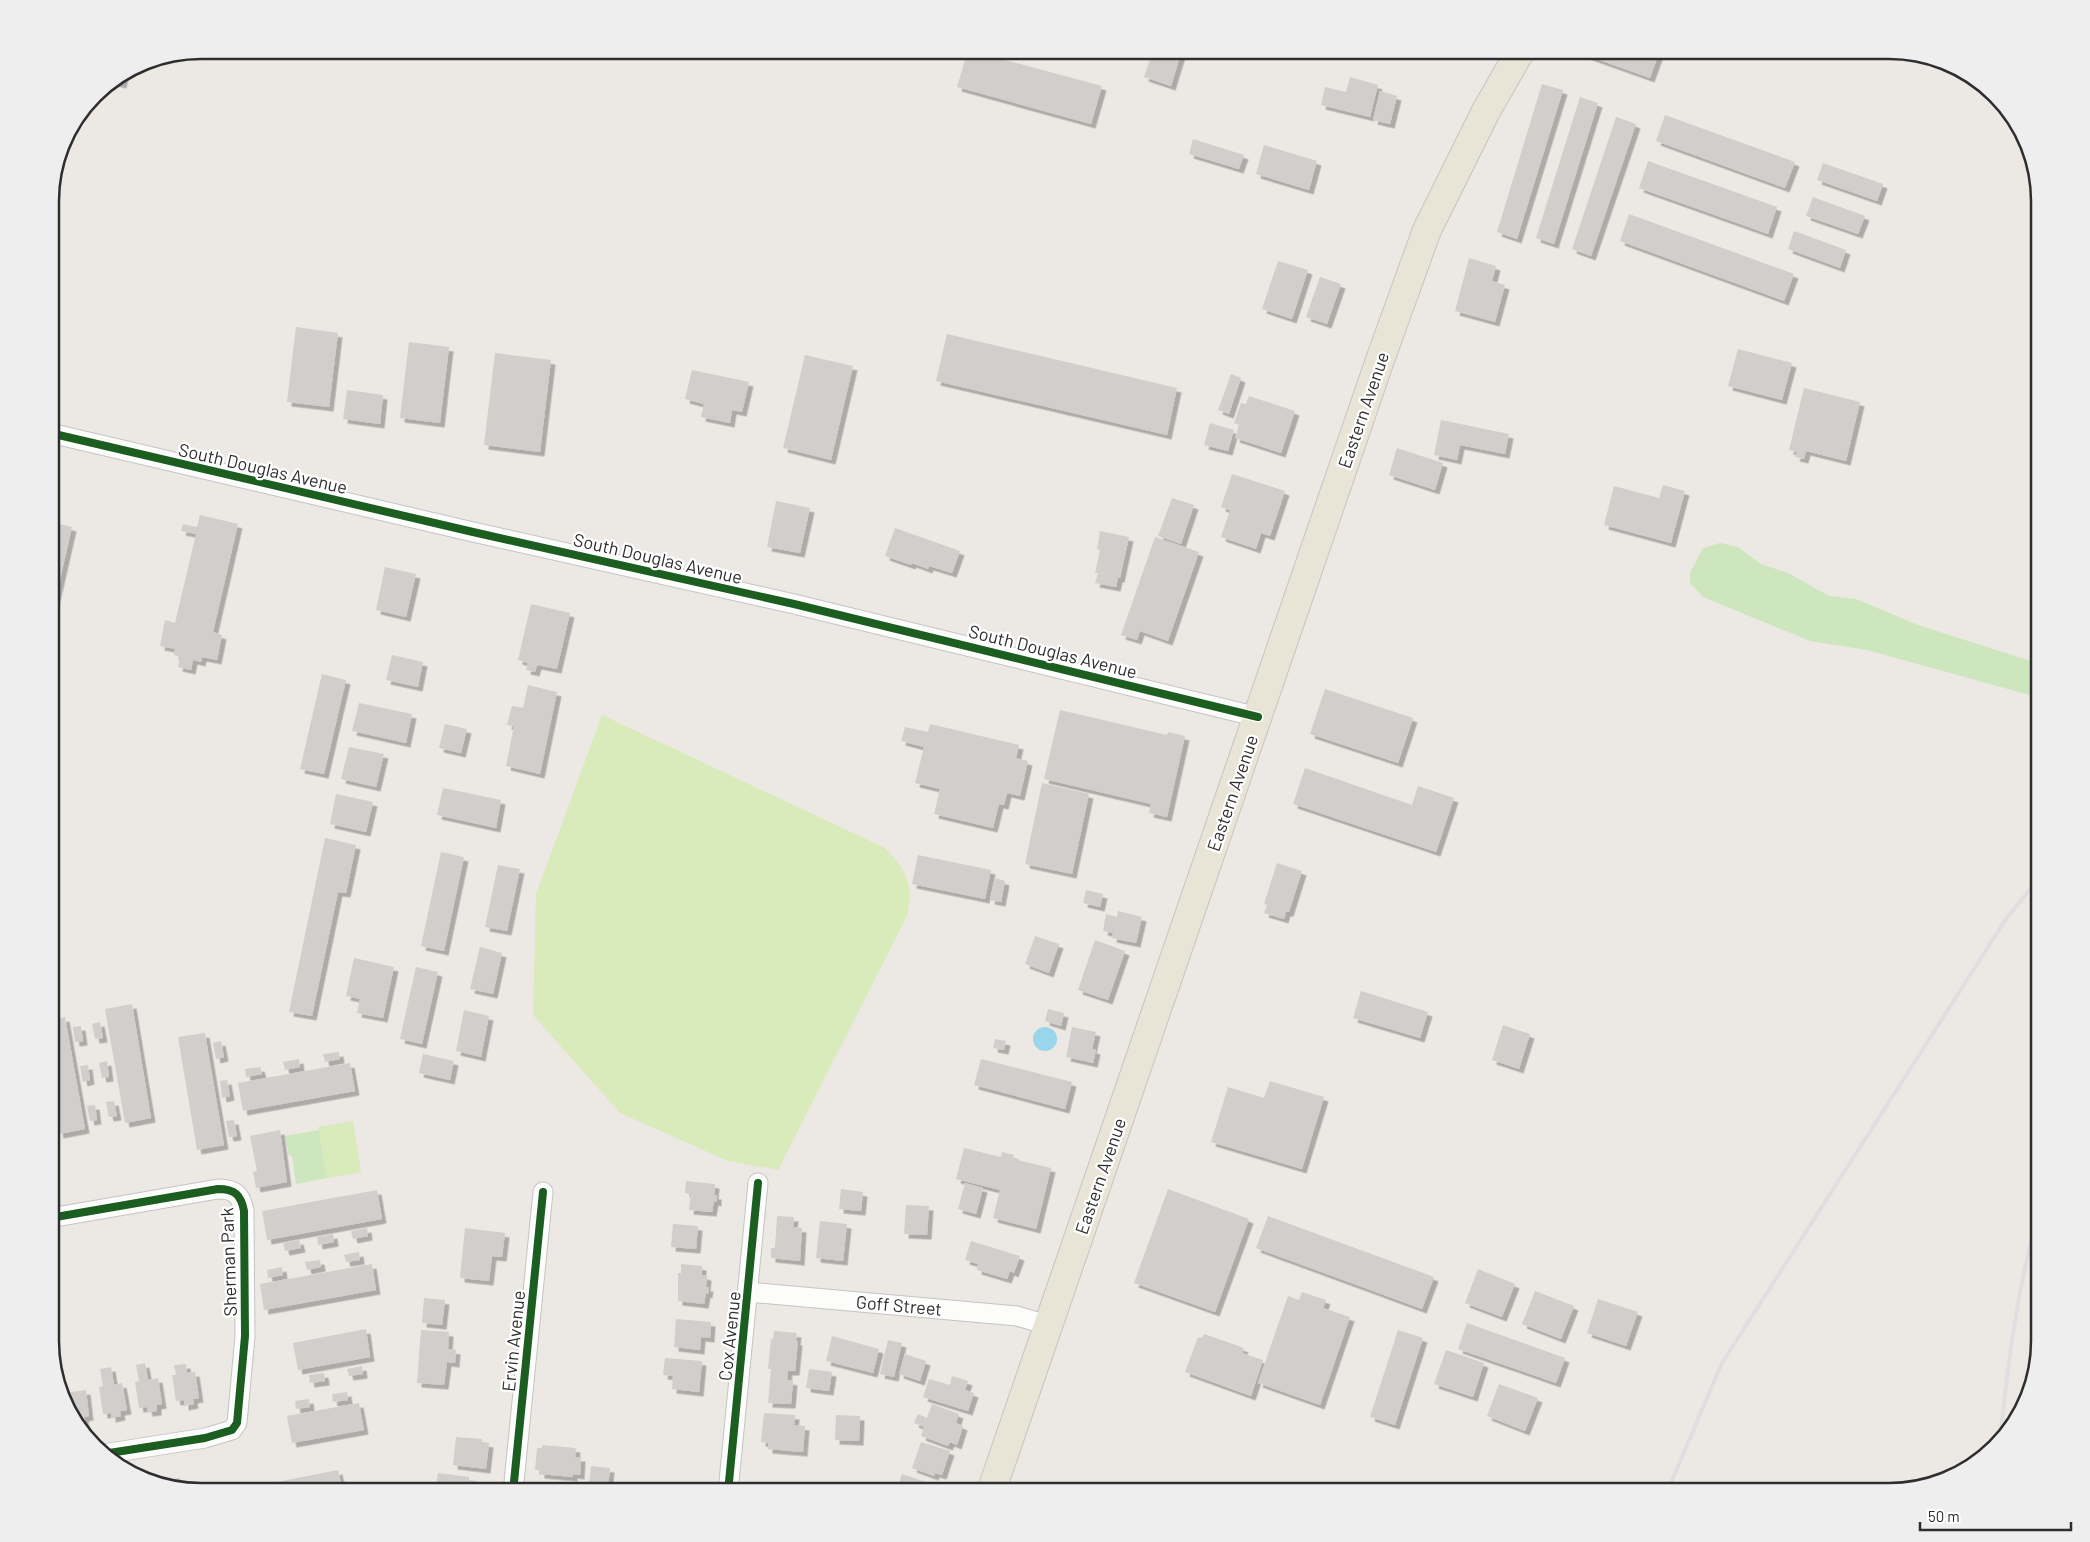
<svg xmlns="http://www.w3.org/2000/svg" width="2090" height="1542" font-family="Barlow,sans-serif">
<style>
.green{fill:#cee6be}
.pitch{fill:#d9eabb}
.water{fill:#99d6ec}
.building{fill:#d1cecb;filter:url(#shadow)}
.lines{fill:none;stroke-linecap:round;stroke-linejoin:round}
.minor-casing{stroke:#c5c4c5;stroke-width:21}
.primary-casing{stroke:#c6c5c4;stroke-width:30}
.minor{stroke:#fcfcfb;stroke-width:19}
.primary{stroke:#e8e4d6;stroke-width:28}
.rail{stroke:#dfdfe1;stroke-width:4}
.cycleway-casing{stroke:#fff;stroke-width:11}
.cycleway{stroke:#1b5e20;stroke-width:8}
.labels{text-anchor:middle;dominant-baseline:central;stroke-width:4.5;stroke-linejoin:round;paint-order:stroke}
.street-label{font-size:18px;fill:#2e2e2e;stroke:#fff}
.rim{fill:none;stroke:#2e2e2e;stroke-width:2.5}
</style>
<defs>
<filter id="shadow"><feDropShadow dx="4.5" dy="4.5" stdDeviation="0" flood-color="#0004"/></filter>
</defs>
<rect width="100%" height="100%" fill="#ece8e4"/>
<path class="green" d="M 1720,543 L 1738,547 L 1761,564 L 1788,573 L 1829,596 L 1856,599 L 1918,625 L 2040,664 L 2040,698 L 1867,650 L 1810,641 L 1703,597 L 1690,583 L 1690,573 L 1703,548 Z
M 319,1130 L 327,1178 L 296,1184 L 292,1156 L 289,1156 L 285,1136 Z"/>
<path class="pitch" d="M 602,715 L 885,848 C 907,870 914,886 907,916 L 778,1170 L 728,1161 L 620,1113 L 533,1015 L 536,894 Z
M 353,1121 L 361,1172 L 327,1178 L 318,1127 Z"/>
<path class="water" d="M1033 1039a12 12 0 1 1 24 0a12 12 0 1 1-24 0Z"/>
<path class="building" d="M 234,50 L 250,50 L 249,54 Z
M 968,50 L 1102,86 L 1091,124 L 957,87 Z
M 1153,50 L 1182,50 L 1171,86 L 1144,77 Z
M 1271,50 L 1283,50 L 1282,53 Z
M 1578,50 L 1660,50 L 1650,78 L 1577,52 Z
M 124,74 L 122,84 L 113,82 Z
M 1350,77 L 1378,85 L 1370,117 L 1321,105 L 1325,87 L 1346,92 Z
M 1542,84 L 1563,90 L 1517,239 L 1497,232 Z
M 1380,91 L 1397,96 L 1390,124 L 1373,120 Z
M 1580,97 L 1598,103 L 1554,244 L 1536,238 Z
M 1665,115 L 1795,162 L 1785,188 L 1656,141 Z
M 1616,117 L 1636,124 L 1591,256 L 1572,249 Z
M 1193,139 L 1244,155 L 1239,169 L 1189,154 Z
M 1264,145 L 1317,161 L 1309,190 L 1256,174 Z
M 1648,161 L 1777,207 L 1768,234 L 1639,188 Z
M 1823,163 L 1883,184 L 1877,201 L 1817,180 Z
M 1813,197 L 1865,216 L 1858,234 L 1806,216 Z
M 1629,214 L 1794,274 L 1784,301 L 1620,241 Z
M 1794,231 L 1846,250 L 1840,268 L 1788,249 Z
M 1469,258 L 1496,266 L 1492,281 L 1505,285 L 1495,322 L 1455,311 Z
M 1278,261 L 1308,270 L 1292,319 L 1262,309 Z
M 1320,277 L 1341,284 L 1327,324 L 1306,317 Z
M 296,327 L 338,333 L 329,407 L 287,402 Z
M 947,334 L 1177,388 L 1167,435 L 936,381 Z
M 409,342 L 449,347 L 440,423 L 400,418 Z
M 1738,349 L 1792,363 L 1782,400 L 1728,386 Z
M 495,353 L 551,360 L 540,452 L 484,445 Z
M 805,355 L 853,366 L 831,460 L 783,448 Z
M 692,370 L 749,382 L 742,412 L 732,410 L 730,423 L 701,417 L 704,404 L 685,399 Z
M 1231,374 L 1241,378 L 1229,414 L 1218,410 Z
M 1804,388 L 1860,402 L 1846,461 L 1806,451 L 1804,459 L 1795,457 L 1797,452 L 1789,450 Z
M 347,390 L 383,395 L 380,424 L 343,419 Z
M 1249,396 L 1295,411 L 1281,453 L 1235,438 L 1239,425 L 1234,423 L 1241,403 L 1246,404 Z
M 1441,420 L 1509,434 L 1505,454 L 1460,445 L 1457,460 L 1434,455 Z
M 1210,423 L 1234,430 L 1228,451 L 1204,445 Z
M 1397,448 L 1443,463 L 1435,490 L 1389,475 Z
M 1232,474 L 1285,491 L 1270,536 L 1261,533 L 1256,549 L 1221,537 L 1230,510 L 1221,507 Z
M 1663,485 L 1685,491 L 1671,543 L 1604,525 L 1614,486 L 1659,498 Z
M 1172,498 L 1194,505 L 1181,544 L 1158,536 Z
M 776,501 L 810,508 L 800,553 L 767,547 Z
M 200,515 L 238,524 L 213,632 L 222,635 L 217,660 L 202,657 L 201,662 L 193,660 L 191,670 L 178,667 L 180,657 L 174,655 L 175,649 L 160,646 L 165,620 L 175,623 L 196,534 L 181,531 L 183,524 L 197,527 Z
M 54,523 L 72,527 L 51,619 L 50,537 Z
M 895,528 L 960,551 L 952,573 L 929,566 L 928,569 L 912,563 L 911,565 L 885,556 Z
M 1100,531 L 1129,537 L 1120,578 L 1118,578 L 1116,587 L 1095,583 L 1098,573 L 1095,573 L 1100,550 L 1097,549 Z
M 1155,537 L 1199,552 L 1168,641 L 1140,631 L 1137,640 L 1121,635 Z
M 385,567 L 416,574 L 406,617 L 376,610 Z
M 531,604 L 570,613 L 557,669 L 537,665 L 535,672 L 526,670 L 528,663 L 518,660 Z
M 392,655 L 423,662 L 418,687 L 386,680 Z
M 322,674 L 346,680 L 324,774 L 300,769 Z
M 528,685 L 557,692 L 540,774 L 506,766 L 514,726 L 507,725 L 512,706 L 523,708 Z
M 1325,689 L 1413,718 L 1398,763 L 1310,734 Z
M 359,703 L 412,714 L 406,743 L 352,731 Z
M 1060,710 L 1167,735 L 1168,732 L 1185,736 L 1167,817 L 1149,813 L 1151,804 L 1044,779 Z
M 445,724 L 467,729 L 461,753 L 439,748 Z
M 930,724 L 1019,745 L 1016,758 L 1028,761 L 1020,796 L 1007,793 L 1004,805 L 999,804 L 993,828 L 934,814 L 940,789 L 915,783 L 924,747 L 901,741 L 905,727 L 928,732 Z
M 349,747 L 384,754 L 376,787 L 341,779 Z
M 1305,768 L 1412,805 L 1418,786 L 1454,798 L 1436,852 L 1293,804 Z
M 1042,783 L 1089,794 L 1072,874 L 1025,864 Z
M 443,788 L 501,800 L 496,828 L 437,815 Z
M 336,794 L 373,802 L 366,832 L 330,824 Z
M 325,838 L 356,845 L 346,893 L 338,892 L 312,1016 L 289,1012 Z
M 441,852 L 464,857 L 444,951 L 421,946 Z
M 918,855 L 991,870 L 985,899 L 912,884 Z
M 1277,863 L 1302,871 L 1289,912 L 1286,912 L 1284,919 L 1264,913 L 1267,905 L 1264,904 Z
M 498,865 L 520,869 L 507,931 L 485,927 Z
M 995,878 L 1005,881 L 1001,902 L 990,900 Z
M 1086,890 L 1103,894 L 1100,907 L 1083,903 Z
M 1118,911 L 1142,917 L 1136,943 L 1112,938 L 1113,933 L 1103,931 L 1106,914 L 1117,917 Z
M 1035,936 L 1059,944 L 1049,973 L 1025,964 Z
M 1095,940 L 1125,951 L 1108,1000 L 1078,990 Z
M 480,947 L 502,953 L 493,994 L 470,989 Z
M 354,958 L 394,967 L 383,1018 L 357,1013 L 360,999 L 346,996 Z
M 416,967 L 438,972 L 422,1044 L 400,1039 Z
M 1361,991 L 1428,1012 L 1420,1038 L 1353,1018 Z
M 132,1004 L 151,1118 L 125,1123 L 105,1009 Z
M 1048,1009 L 1064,1013 L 1061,1026 L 1045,1021 Z
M 464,1010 L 489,1016 L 481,1057 L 456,1051 Z
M 65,1017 L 85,1129 L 59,1134 L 50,1086 L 50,1020 Z
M 100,1022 L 103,1038 L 95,1039 L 92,1024 Z
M 1503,1025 L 1530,1034 L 1519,1069 L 1492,1060 Z
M 81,1026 L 83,1041 L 75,1042 L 73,1027 Z
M 1072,1027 L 1096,1032 L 1092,1049 L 1096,1050 L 1093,1063 L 1066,1057 Z
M 205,1033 L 224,1145 L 197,1150 L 178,1037 Z
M 995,1039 L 1006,1041 L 1004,1050 L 993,1048 Z
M 221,1041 L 224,1057 L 216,1059 L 213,1043 Z
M 339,1052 L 340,1059 L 325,1062 L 323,1054 Z
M 423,1054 L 454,1061 L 450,1080 L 419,1073 Z
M 299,1059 L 300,1067 L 285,1070 L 283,1062 Z
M 981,1059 L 1072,1082 L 1065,1109 L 974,1085 Z
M 107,1061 L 109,1077 L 102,1078 L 99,1063 Z
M 350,1063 L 355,1091 L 243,1111 L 238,1083 Z
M 88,1065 L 90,1080 L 83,1082 L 80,1066 Z
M 260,1067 L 262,1074 L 246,1077 L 245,1069 Z
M 227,1080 L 230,1096 L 222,1098 L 220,1081 Z
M 1270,1081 L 1324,1097 L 1302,1169 L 1211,1142 L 1228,1087 L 1264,1098 Z
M 114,1101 L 117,1116 L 109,1117 L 106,1102 Z
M 95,1105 L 97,1120 L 90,1121 L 87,1106 Z
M 234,1120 L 237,1136 L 229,1137 L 226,1121 Z
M 280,1130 L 287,1182 L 256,1188 L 253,1172 L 257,1171 L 250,1136 Z
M 964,1148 L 1001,1157 L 1002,1152 L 1014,1155 L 1013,1159 L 1051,1168 L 1036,1229 L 993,1218 L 1000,1190 L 956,1179 Z
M 686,1181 L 715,1184 L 714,1195 L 717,1195 L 717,1202 L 714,1201 L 712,1212 L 689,1210 L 691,1194 L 685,1193 Z
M 965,1183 L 983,1188 L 976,1214 L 958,1209 Z
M 841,1189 L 863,1192 L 861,1211 L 839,1209 Z
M 1168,1189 L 1249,1219 L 1215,1312 L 1134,1283 Z
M 377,1190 L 382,1219 L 267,1240 L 262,1211 Z
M 906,1205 L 929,1206 L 927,1235 L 904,1234 Z
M 777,1216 L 794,1217 L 793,1227 L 802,1228 L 800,1261 L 771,1258 L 771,1248 L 775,1248 Z
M 1268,1216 L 1434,1277 L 1422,1309 L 1256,1248 Z
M 820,1221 L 847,1224 L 843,1261 L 816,1258 Z
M 673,1224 L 698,1226 L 696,1249 L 671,1247 Z
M 367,1228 L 368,1236 L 353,1239 L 351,1231 Z
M 465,1228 L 505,1233 L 502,1257 L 492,1256 L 489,1281 L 460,1278 Z
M 333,1234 L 334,1242 L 318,1245 L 317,1237 Z
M 299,1240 L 301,1248 L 285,1251 L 283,1243 Z
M 971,1241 L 1020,1256 L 1014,1273 L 1010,1271 L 1007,1279 L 977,1270 L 978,1264 L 965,1260 Z
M 359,1252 L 360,1260 L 346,1262 L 344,1255 Z
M 320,1260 L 321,1267 L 307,1270 L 305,1262 Z
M 372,1264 L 376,1290 L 264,1310 L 260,1284 Z
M 681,1264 L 702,1266 L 702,1275 L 707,1276 L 706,1287 L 709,1287 L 708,1294 L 706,1293 L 704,1304 L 678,1301 L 678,1273 L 681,1273 Z
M 282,1267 L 283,1275 L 268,1278 L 267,1270 Z
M 1478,1269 L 1515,1284 L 1502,1317 L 1465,1303 Z
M 1535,1291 L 1574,1306 L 1561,1339 L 1522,1324 Z
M 1302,1292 L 1326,1300 L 1323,1308 L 1350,1317 L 1320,1405 L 1258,1383 L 1288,1296 L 1299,1300 Z
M 424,1298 L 445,1300 L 442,1325 L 422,1323 Z
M 1598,1299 L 1638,1312 L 1626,1346 L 1587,1333 Z
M 676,1319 L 711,1322 L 710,1338 L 701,1337 L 700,1350 L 674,1347 Z
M 1467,1323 L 1565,1358 L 1556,1383 L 1458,1349 Z
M 366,1329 L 370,1357 L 298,1370 L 293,1343 Z
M 421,1330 L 449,1332 L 448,1349 L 456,1350 L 455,1363 L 447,1362 L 444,1385 L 417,1383 Z
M 1398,1330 L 1423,1338 L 1395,1425 L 1370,1417 Z
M 774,1331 L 797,1333 L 796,1341 L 798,1341 L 795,1371 L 788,1371 L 787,1380 L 793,1381 L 791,1404 L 768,1403 L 771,1369 L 768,1369 L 771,1339 L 773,1339 Z
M 1204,1334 L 1244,1348 L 1242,1353 L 1263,1360 L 1251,1396 L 1185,1372 L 1198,1337 L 1202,1338 Z
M 832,1336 L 879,1349 L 873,1373 L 826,1361 Z
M 888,1340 L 902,1343 L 894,1377 L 880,1374 Z
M 1446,1350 L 1484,1363 L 1473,1397 L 1434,1384 Z
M 905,1354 L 926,1361 L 920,1381 L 899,1374 Z
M 665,1358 L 702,1361 L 699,1392 L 672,1389 L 673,1376 L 663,1375 Z
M 145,1363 L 148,1380 L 158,1378 L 162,1404 L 157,1405 L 157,1411 L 148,1412 L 147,1407 L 139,1408 L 135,1382 L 139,1381 L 136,1365 Z
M 186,1364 L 187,1373 L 195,1372 L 199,1398 L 193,1399 L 194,1404 L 184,1406 L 184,1400 L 176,1401 L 172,1375 L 176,1375 L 174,1365 Z
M 362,1366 L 363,1374 L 349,1376 L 347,1369 Z
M 111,1367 L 114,1385 L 122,1383 L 127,1410 L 120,1411 L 121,1416 L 111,1418 L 111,1413 L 103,1414 L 99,1387 L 103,1386 L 100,1369 Z
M 809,1369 L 832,1372 L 829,1391 L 806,1388 Z
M 324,1373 L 325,1381 L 310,1383 L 309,1375 Z
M 952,1376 L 968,1381 L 965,1390 L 974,1393 L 968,1411 L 923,1397 L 929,1379 L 950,1385 Z
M 1499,1384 L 1538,1398 L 1525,1431 L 1487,1416 Z
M 86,1390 L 89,1416 L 84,1417 L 85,1423 L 77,1424 L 75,1418 L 70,1416 L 64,1393 Z
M 347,1392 L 348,1400 L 333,1402 L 332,1394 Z
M 309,1399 L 310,1407 L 296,1409 L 295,1401 Z
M 359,1403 L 364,1430 L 292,1443 L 287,1416 Z
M 932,1404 L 959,1414 L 956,1423 L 963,1426 L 957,1445 L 950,1442 L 948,1446 L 921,1436 L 924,1427 L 914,1423 L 918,1414 L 927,1418 Z
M 764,1413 L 795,1415 L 794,1425 L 805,1426 L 803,1452 L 768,1449 L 768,1443 L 761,1442 Z
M 836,1415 L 860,1416 L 859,1441 L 835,1440 Z
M 456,1437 L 482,1439 L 482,1442 L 489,1443 L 486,1469 L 453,1465 Z
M 921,1442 L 950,1451 L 942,1475 L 935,1473 L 934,1476 L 912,1468 Z
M 542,1445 L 576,1448 L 575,1457 L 581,1457 L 580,1475 L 573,1474 L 573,1477 L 540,1474 L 540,1470 L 535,1470 L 537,1448 L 542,1448 Z
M 591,1466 L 610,1468 L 608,1488 L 589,1485 Z
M 338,1470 L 343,1492 L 231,1492 L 231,1491 Z
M 438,1473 L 469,1477 L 469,1480 L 476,1481 L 475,1492 L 435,1492 Z
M 902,1474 L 938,1486 L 937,1490 L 941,1492 L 896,1492 Z
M 180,1478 L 182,1489 L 156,1485 L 155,1481 Z
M 945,1487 L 954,1490 L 953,1492 L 944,1492 Z"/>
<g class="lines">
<defs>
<path id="minor" d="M 50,433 L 473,532 L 794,604 L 1258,717
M 50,1218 L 218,1189 C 235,1189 241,1195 244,1211 L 245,1336 L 237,1423 L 232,1430 L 205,1438 L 103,1454
M 748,1292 L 1017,1316 L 1048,1325
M 513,1492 L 543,1192
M 728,1492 L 758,1183"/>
<path id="primary" d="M 991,1492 L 1380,360 L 1427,230 L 1486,111 L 1521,50"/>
</defs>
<use href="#minor" class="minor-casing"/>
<use href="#primary" class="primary-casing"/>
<use href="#minor" class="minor"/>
<use href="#primary" class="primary"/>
<path class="rail" d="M 2000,1440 C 2008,1362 2018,1283 2040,1208
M 1667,1492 L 1722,1363 L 2006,919 L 2040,877"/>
<defs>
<path id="cycleway" d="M 50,433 L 473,532 L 794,604 L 1258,717
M 50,1218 L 218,1189 C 235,1189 241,1195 244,1211 L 245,1336 L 237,1423 L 232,1430 L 205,1438 L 103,1454
M 513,1492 L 543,1192
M 728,1492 L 758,1183"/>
</defs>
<use href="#cycleway" class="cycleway-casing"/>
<use href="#cycleway" class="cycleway"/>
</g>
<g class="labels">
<g class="street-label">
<text transform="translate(1363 410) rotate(-71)">Eastern Avenue</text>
<text transform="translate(263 468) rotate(13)">South Douglas Avenue</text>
<text transform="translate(658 558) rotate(13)">South Douglas Avenue</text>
<text transform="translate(1053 651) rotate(14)">South Douglas Avenue</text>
<text transform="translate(1232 793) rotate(-71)">Eastern Avenue</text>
<text transform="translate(1100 1176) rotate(-71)">Eastern Avenue</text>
<text transform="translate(228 1262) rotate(-92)">Sherman Park</text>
<text transform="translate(899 1305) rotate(5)">Goff Street</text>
<text transform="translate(729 1336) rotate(-84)">Cox Avenue</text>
<text transform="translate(513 1341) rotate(-84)">Ervin Avenue</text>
</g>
</g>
<path d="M0 0H2090V1542H0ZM201 59H1889A142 142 0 0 1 2031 201V1341A142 142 0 0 1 1889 1483H201A142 142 0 0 1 59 1341V201A142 142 0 0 1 201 59Z" fill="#eee" fill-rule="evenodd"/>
<path class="rim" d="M201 59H1889A142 142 0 0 1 2031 201V1341A142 142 0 0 1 1889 1483H201A142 142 0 0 1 59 1341V201A142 142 0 0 1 201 59Z"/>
<path d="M1920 1522v8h151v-8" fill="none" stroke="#2e2e2e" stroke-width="2.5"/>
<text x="1928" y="1522" font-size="15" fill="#2e2e2e" stroke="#ffffff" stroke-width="4" paint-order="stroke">50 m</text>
</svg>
